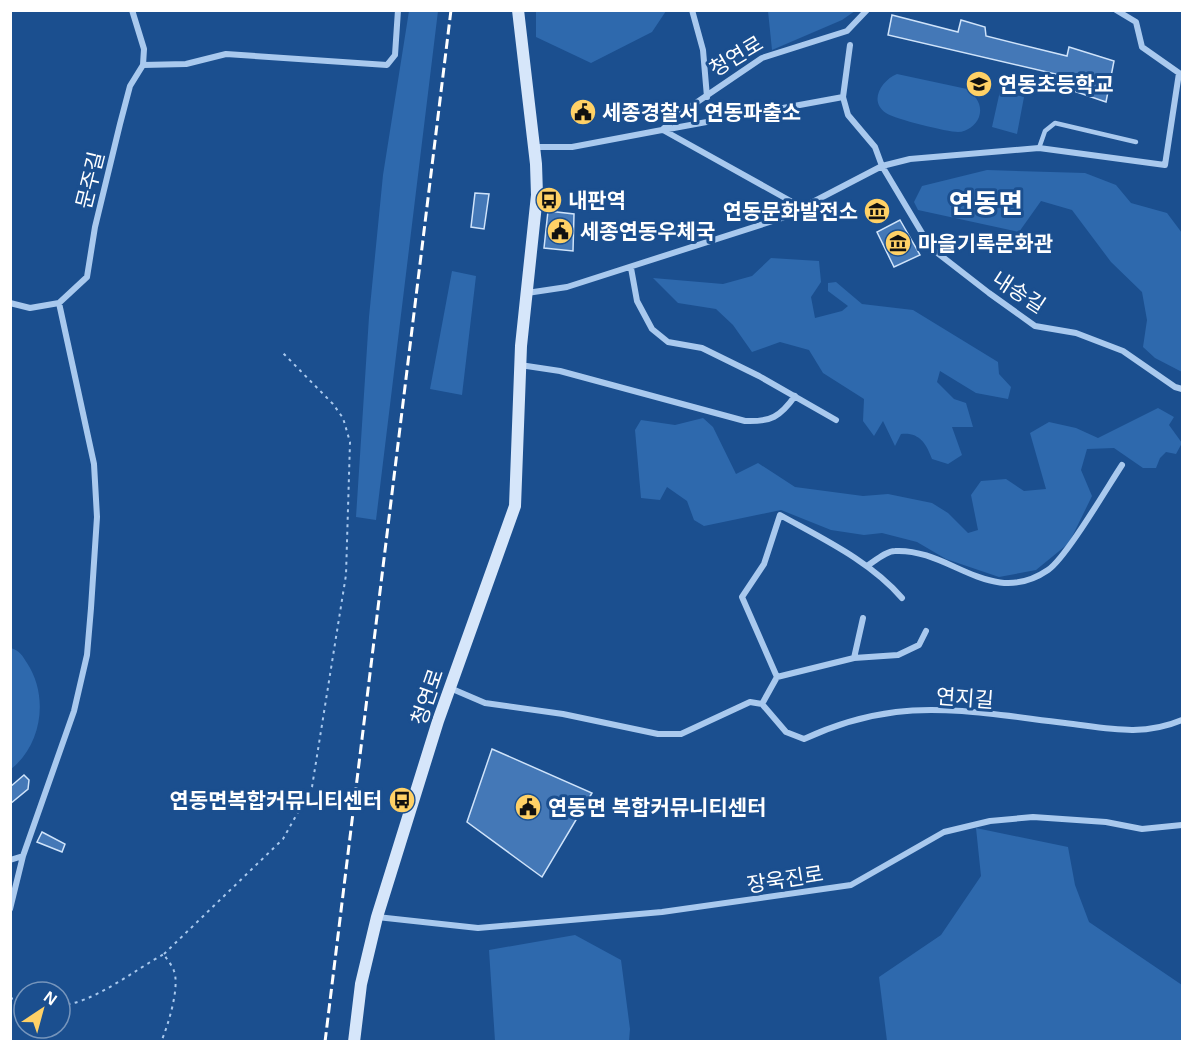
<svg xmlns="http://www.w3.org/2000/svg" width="1193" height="1052" font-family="Arial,'Noto Sans KR',sans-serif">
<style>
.green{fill:#2e69ad}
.building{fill:#4478b7;stroke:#cfe3fa;stroke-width:1.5}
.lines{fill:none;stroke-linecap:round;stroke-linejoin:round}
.path{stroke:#a9c9ee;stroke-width:2;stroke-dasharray:3 4.5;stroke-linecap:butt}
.service{stroke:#a9c9ee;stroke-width:4.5}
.minor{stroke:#a9c9ee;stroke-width:6}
.secondary{stroke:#d6e6fa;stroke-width:12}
.rail{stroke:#fff;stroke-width:3;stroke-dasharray:10 4.5;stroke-linecap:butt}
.labels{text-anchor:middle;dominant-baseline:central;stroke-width:6;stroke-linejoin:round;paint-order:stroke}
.street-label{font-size:21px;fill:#fff;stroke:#1b4f8f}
.poi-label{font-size:21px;font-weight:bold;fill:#fff;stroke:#1b4f8f;text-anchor:start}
.district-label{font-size:27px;font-weight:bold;fill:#fff;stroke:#1b4f8f}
</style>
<rect width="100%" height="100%" fill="#1b4f8f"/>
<path class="green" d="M 409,11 L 438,11 L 376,520 L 356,517 L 369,317 L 383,175 Z
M 536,11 L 536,10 L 666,11 L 652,32 L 591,63 L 536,37 Z
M 768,11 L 768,10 L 855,11 L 842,20 L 772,50 Z
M 897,74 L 967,89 C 976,96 983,105 979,117 C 976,125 967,132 958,132 C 948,132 894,119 886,113 C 868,101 882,80 897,74 Z
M 1000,91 L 1024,97 L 1017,134 L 992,127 Z
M 987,170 L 1085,173 L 1116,185 L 1131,203 L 1167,213 L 1182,233 L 1182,372 L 1155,358 L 1143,347 L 1147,320 L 1142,292 L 1111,262 L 1072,210 L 1041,201 L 1019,232 L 918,210 L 914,202 L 922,186 Z
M 771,258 L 819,261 L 821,282 L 811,297 L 815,318 L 842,311 L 848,306 L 828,291 L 828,283 L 836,282 L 862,304 L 913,310 L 998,362 L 999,374 L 1011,387 L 1008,399 L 976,393 L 940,371 L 937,382 L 954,399 L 966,403 L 973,427 L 952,427 L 962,455 L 948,464 L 932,459 C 926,443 919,432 901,434 L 895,446 L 883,421 L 874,436 L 863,421 L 864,399 L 823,373 L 809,350 L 780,342 L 752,352 L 733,325 L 716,309 L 678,303 L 653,278 L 723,284 L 752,276 Z
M 452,271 L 476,276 L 462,395 L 430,389 Z
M 1158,408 L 1174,417 L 1169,425 L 1182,443 L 1176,454 L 1166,452 L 1160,458 L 1156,468 L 1143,468 L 1114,448 L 1087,449 L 1081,470 L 1092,496 L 1069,543 L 1036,570 L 999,577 L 946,559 L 917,542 L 882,533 L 864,535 L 831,530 L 781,510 L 704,526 L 694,520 L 687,501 L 667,487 L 660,500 L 641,498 L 635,430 L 641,420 L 675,425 L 703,418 L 713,427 L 736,474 L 758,463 L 795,487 L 863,496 L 888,494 L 932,503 L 948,513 L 968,533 L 978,530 L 971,495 L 981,481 L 1006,479 L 1024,491 L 1046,489 L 1030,433 L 1049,422 L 1076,428 L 1098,438 Z
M 11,648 C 20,651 22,655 27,663 C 49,696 42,745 11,769 Z
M 976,828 L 1068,847 L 1075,885 L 1089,922 L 1182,985 L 1182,1041 L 887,1041 L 879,977 L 941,935 L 981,876 Z
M 575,935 L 621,960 L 630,1029 L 629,1041 L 495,1041 L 489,950 Z"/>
<path class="building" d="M 892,15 L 958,32 L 961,20 L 985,27 L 986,36 L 1067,56 L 1069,47 L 1114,61 L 1106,102 L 1053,84 L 1056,74 L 888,35 Z
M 475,193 L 489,194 L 484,229 L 471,227 Z
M 548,211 L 574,214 L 573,251 L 544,248 Z
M 900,220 L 920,255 L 894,267 L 877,232 Z
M 492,749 L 592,793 L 542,877 L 467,822 Z
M 24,775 L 29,780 L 28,789 L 10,804 L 10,787 Z
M 42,832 L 65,844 L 62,852 L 37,842 Z"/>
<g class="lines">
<path class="path" d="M 164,954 L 283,839 L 312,787 L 346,575 L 350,442 L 343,418 L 333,404 L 281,351
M 10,998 L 24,1002
M 60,1005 C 91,1005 136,969 164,954 C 167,960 172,965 174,971 C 180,987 168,1026 161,1042"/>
<path class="service" d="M 1039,148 L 1045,131 L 1055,123 L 1136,142"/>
<path class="minor" d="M 692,10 L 703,50 L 707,97
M 850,45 L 843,97 L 848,115 L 875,147 L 882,166 L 910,159 L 1039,148 L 1165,165 L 1179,73 L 1142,47 L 1136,22 L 1116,10
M 143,65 L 186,64 L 226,54 L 387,65 L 395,55 L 398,10
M 663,130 L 843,97
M 663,130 L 803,208
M 534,147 L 572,147 L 662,130 L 681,113 L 762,58 L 847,31 L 867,10
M 631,268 L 637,301 L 652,329 L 668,342 L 702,348 L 759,376 L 836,420
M 527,293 L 567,287 L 782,218 L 882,166 L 931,248 L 989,293 L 1035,326 L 1076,333 L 1123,351 L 1175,387 L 1182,389
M 10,303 L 30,308 L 59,303 L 87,277 L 95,227 L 120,124 L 130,86 L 143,65 L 144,49 L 132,10
M 520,365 L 560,371 L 745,421 C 771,422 780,417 795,396
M 867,566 C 875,561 886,551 895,551 C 950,548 991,609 1048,570 C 1066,558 1108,486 1122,465
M 854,658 L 863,618
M 777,677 L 854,658 L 898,655 L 919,645 L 926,631
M 450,688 L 485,703 L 563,714 L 658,734 L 681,734 L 750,702 L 762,704 L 777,677 L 742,597 L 764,564 L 780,515 C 823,539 870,561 902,598
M 762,704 L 786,732 L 804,739 C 832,726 864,716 896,712 C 948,705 1012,717 1065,723 C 1107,728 1142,737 1182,720
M 10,860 L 23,856
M 10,909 L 23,856 L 74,711 L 87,655 L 91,608 L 97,517 L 94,464 L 59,303
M 377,917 L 478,928 L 662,912 L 851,885 L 944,832 L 990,821 L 1033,817 L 1106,822 L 1142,829 L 1182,825"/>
<path class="secondary" d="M 354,1042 L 361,984 L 377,917 L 438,721 L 515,506 L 521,346 L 537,195 L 536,164 L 518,10"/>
<path class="rail" d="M 325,1042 L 451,10"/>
</g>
<defs>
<symbol id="school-disc" viewBox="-11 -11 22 22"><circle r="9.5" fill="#ffd166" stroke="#1b4f8f"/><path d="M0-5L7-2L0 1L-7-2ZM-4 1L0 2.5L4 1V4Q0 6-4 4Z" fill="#111"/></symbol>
<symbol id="civic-disc" viewBox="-11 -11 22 22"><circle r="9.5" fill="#ffd166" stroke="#1b4f8f"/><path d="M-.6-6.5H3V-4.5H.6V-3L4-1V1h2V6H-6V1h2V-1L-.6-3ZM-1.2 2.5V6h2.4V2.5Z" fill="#111"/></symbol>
<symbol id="bus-disc" viewBox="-11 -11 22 22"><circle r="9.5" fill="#ffd166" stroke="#1b4f8f"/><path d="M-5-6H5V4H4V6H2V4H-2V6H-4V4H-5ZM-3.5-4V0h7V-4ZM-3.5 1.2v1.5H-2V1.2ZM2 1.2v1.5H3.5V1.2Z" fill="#111"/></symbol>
<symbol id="museum-disc" viewBox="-11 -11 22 22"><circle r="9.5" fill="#ffd166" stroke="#1b4f8f"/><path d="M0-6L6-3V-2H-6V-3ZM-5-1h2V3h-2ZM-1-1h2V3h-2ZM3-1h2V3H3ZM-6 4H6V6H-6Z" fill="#111"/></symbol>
</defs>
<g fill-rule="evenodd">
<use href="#school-disc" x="964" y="69" width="30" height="30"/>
<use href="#civic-disc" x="568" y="97" width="30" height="30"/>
<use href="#bus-disc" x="534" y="185" width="30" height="30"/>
<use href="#museum-disc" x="862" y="196" width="30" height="30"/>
<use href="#civic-disc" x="545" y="216" width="30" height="30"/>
<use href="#museum-disc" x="883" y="228" width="30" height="30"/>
<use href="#bus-disc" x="387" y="785" width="30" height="30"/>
<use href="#civic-disc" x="513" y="792" width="30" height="30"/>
</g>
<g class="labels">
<g class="street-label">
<text transform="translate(736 56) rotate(-31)">청연로</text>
<text transform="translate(90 180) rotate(-76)">문주길</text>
<text transform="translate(1019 292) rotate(33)">내송길</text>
<text transform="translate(427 697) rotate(-71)">청연로</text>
<text transform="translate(965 698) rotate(4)">연지길</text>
<text transform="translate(785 879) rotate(-9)">장욱진로</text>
</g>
<g class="poi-label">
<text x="998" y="84">연동초등학교</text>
<text x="602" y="112">세종경찰서 연동파출소</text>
<text x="568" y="200">내판역</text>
<text x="858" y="211" text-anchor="end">연동문화발전소</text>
<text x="580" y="231">세종연동우체국</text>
<text x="918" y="243">마을기록문화관</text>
<text x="382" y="800" text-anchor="end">연동면복합커뮤니티센터</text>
<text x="548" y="807">연동면 복합커뮤니티센터</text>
</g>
<g class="district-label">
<text x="986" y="204">연동면</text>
</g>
</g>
<rect width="1193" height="1052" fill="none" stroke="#ffffff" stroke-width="24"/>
<g transform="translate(42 1010) rotate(36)"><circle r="28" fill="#1b4f8f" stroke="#7695bc" stroke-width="1.5"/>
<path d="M0-4.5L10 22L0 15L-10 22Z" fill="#ffd166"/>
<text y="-9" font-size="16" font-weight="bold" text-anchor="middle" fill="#ffffff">N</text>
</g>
</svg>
